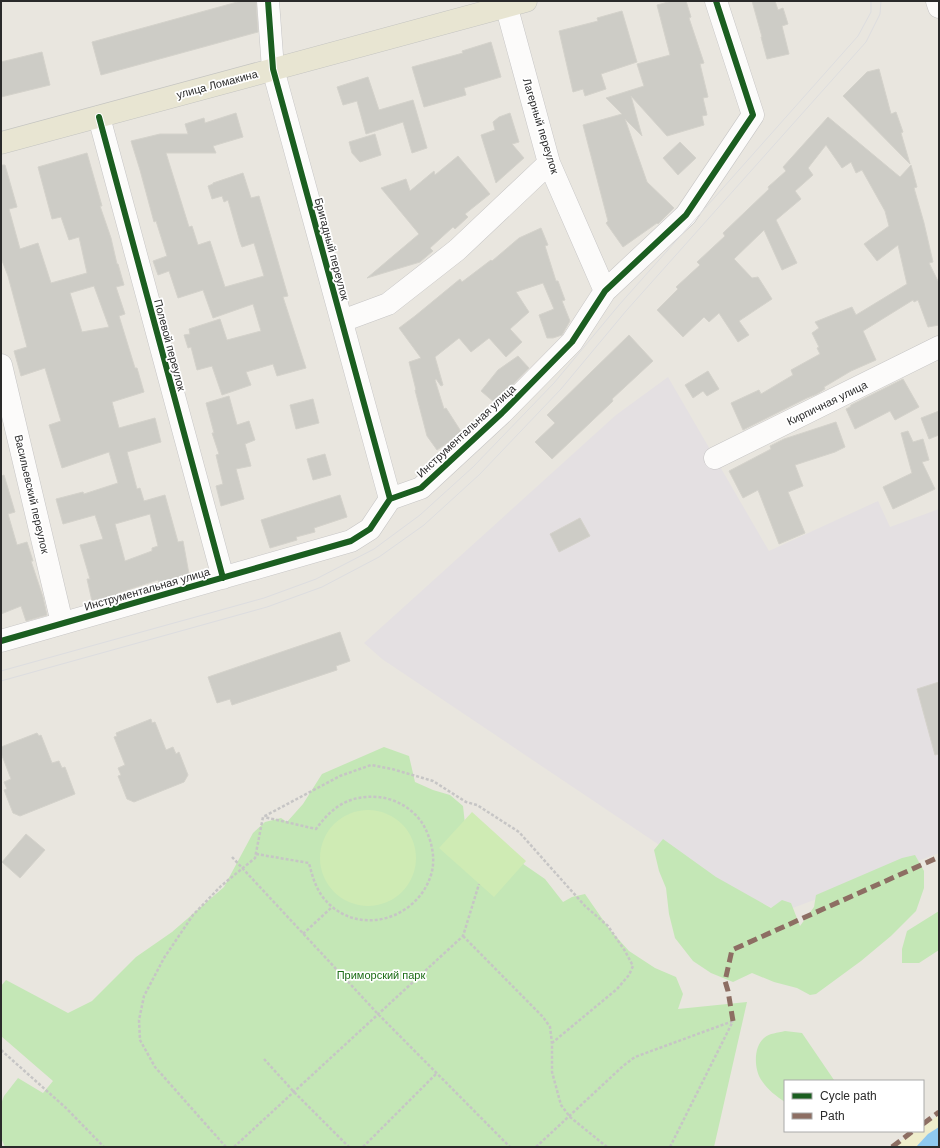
<svg xmlns="http://www.w3.org/2000/svg" width="940" height="1148" font-family="Helvetica,sans-serif">
<style>
.industrial{fill:#e4e0e2}
.green{fill:#c4e7b6}
.sand{fill:#efedcc}
.pitch{fill:#cfebb4}
.water{fill:#8fc9ef}
.building{fill:#cdccc6;stroke:#d4d2cb;fill-rule:evenodd}
.lines{fill:none;stroke-linecap:round;stroke-linejoin:round}
.minor-casing{stroke:#c6c5c5;stroke-width:23}
.major-casing{stroke:#c4c4c1;stroke-width:23}
.path{stroke:#c6c5c5;stroke-width:2.5;stroke-dasharray:3 2;stroke-linecap:butt}
.minor{stroke:#fcfbfa;stroke-width:22}
.major{stroke:#e8e5d2;stroke-width:22}
.tram{stroke:#dddddf;stroke-width:1}
.quiet{stroke:#8d6e63;stroke-width:5;stroke-dasharray:10 5;stroke-linecap:butt}
.cycleway-casing{stroke:#fff;stroke-width:8}
.cycleway{stroke:#1b5e20;stroke-width:6}
.labels{text-anchor:middle;dominant-baseline:central;stroke-width:3.5;stroke-linejoin:round;paint-order:stroke}
.street-label{font-size:11px;fill:#2a2a2a;stroke:#fff}
.park-label{font-size:11px;fill:#1c6c16;stroke:#fff}
</style>
<rect width="100%" height="100%" fill="#e9e6df"/>
<path class="industrial" d="M 668,377 L 769,551 L 878,501 L 890,527 L 939,509 L 939,853 L 782,912 L 716,883 L 382,659 L 364,643 L 616,415 Z"/>
<path class="green" d="M 384,747 L 409,756 L 415,782 L 433,790 L 450,795 L 463,806 L 465,824 L 545,879 L 563,902 L 572,897 L 585,894 L 610,930 L 629,951 L 655,968 L 676,977 L 683,994 L 678,1009 L 747,1002 L 714,1147 L 5,1147 L 1,1138 L 1,1104 L 4,1096 L 18,1078 L 43,1093 L 53,1081 L 1,1036 L 1,986 L 6,980 L 68,1013 L 92,1001 L 136,957 L 172,932 L 224,887 L 253,833 L 265,822 L 281,818 L 287,822 L 303,804 L 322,774 Z
M 663,839 L 716,877 L 771,908 L 782,900 L 791,903 L 800,926 L 814,907 L 816,895 L 902,858 L 915,855 L 924,871 L 924,888 L 916,911 L 891,936 L 861,961 L 816,994 L 810,995 L 797,988 L 774,982 L 752,973 L 733,982 L 711,973 L 693,961 L 675,938 L 669,914 L 666,888 L 659,871 L 654,850 Z
M 939,911 L 939,950 L 919,963 L 902,963 L 902,949 L 907,931 Z
M 785,1031 L 802,1033 L 834,1080 L 833,1081 L 785,1081 L 785,1102 C 776,1096 768,1090 762,1081 C 754,1071 753,1047 764,1038 C 770,1033 777,1033 785,1031 Z"/>
<path class="sand" d="M 939,1115 L 939,1127 L 928,1134 L 916,1147 L 892,1147 L 916,1131 L 923,1131 L 923,1126 Z"/>
<path class="pitch" d="M320 858a48 48 0 1 1 96 0a48 48 0 1 1-96 0Z
M 472,812 L 526,861 L 494,897 L 439,848 Z"/>
<path class="water" d="M 939,1127 L 939,1147 L 916,1147 L 928,1134 Z"/>
<path class="building" d="M 241,1 L 256,1 L 258,32 L 101,75 L 92,42 Z
M 672,1 L 686,1 L 691,17 L 689,18 L 704,63 L 700,64 L 708,97 L 703,98 L 707,115 L 702,116 L 704,125 L 667,136 L 631,96 L 642,136 L 625,119 L 647,182 L 674,208 L 658,224 L 657,223 L 623,247 L 606,223 L 608,221 L 583,125 L 622,114 L 606,98 L 644,86 L 637,64 L 670,55 L 657,5 Z
M 752,1 L 775,1 L 778,10 L 783,8 L 788,24 L 782,26 L 789,54 L 767,59 L 761,37 L 762,37 Z
M 622,11 L 637,62 L 601,74 L 606,89 L 585,96 L 583,89 L 573,92 L 559,31 L 598,21 L 597,18 Z
M 491,42 L 501,77 L 464,88 L 466,95 L 424,107 L 412,67 L 463,53 L 462,51 Z
M 42,52 L 50,85 L 1,97 L 1,62 Z
M 879,69 L 891,114 L 896,112 L 903,132 L 901,133 L 910,164 L 843,96 L 867,72 Z
M 368,77 L 379,110 L 413,100 L 427,148 L 412,153 L 403,122 L 366,134 L 357,101 L 343,105 L 337,87 Z
M 236,113 L 243,137 L 213,146 L 216,153 L 166,153 L 189,227 L 192,226 L 198,245 L 210,241 L 225,287 L 264,276 L 254,243 L 242,247 L 240,242 L 228,200 L 224,202 L 222,196 L 212,199 L 208,186 L 213,184 L 213,183 L 243,173 L 251,198 L 259,196 L 288,296 L 283,297 L 306,368 L 277,376 L 273,364 L 246,372 L 251,385 L 222,395 L 212,366 L 197,370 L 191,347 L 188,348 L 184,335 L 190,334 L 189,329 L 220,319 L 227,340 L 261,331 L 253,304 L 213,318 L 203,290 L 178,298 L 169,271 L 158,275 L 153,261 L 167,256 L 156,221 L 154,222 L 140,170 L 131,141 L 160,134 L 188,134 L 185,124 L 204,118 L 205,123 Z
M 510,113 L 519,142 L 512,144 L 524,158 L 496,183 L 481,135 L 495,130 L 493,122 L 499,117 Z
M 828,117 L 900,177 L 911,165 L 917,187 L 914,188 L 924,223 L 933,262 L 929,263 L 939,283 L 939,325 L 928,327 L 918,300 L 914,302 L 913,300 L 863,331 L 876,360 L 851,371 L 824,387 L 825,389 L 817,394 L 807,398 L 743,430 L 731,403 L 759,390 L 761,394 L 793,375 L 791,370 L 820,354 L 817,348 L 819,347 L 812,333 L 819,328 L 815,322 L 852,307 L 856,315 L 907,284 L 898,245 L 877,261 L 864,244 L 889,226 L 885,211 L 862,170 L 856,173 L 851,162 L 842,168 L 826,145 L 808,168 L 813,175 L 795,191 L 801,199 L 776,220 L 797,263 L 782,270 L 764,230 L 734,259 L 752,278 L 758,277 L 772,299 L 739,321 L 749,335 L 738,342 L 719,313 L 709,322 L 704,317 L 683,337 L 657,310 L 678,289 L 676,287 L 700,265 L 697,262 L 725,236 L 723,233 L 769,189 L 768,187 L 786,171 L 783,167 Z
M 375,134 L 381,155 L 360,162 L 352,153 L 349,142 Z
M 680,142 L 696,158 L 678,175 L 663,158 Z
M 87,153 L 102,206 L 100,206 L 111,238 L 117,264 L 118,264 L 124,285 L 116,287 L 125,314 L 119,316 L 135,368 L 137,368 L 144,392 L 112,402 L 119,428 L 155,418 L 161,442 L 127,452 L 137,489 L 140,488 L 144,501 L 165,495 L 178,542 L 183,541 L 189,574 L 159,583 L 158,580 L 118,593 L 118,595 L 92,601 L 87,579 L 90,579 L 80,545 L 103,539 L 95,515 L 63,524 L 56,499 L 83,492 L 84,494 L 118,483 L 109,452 L 62,468 L 49,425 L 61,421 L 45,368 L 21,376 L 14,351 L 27,347 L 8,276 L 1,258 L 1,165 L 5,165 L 17,207 L 9,209 L 20,249 L 38,243 L 51,283 L 87,273 L 79,237 L 69,240 L 61,217 L 52,219 L 38,167 ZM 94,286 L 109,327 L 82,332 L 70,293 ZM 150,514 L 158,546 L 152,548 L 152,551 L 125,561 L 115,524 Z
M 458,156 L 490,194 L 465,214 L 468,217 L 455,229 L 453,227 L 430,248 L 433,251 L 420,262 L 367,278 L 419,234 L 381,188 L 406,179 L 410,191 L 434,171 L 435,175 Z
M 541,228 L 548,245 L 545,246 L 556,281 L 558,281 L 565,300 L 562,301 L 570,321 L 562,335 L 553,338 L 547,338 L 539,315 L 554,309 L 543,283 L 516,292 L 529,312 L 510,329 L 522,342 L 506,357 L 489,338 L 471,352 L 459,338 L 435,357 L 443,385 L 441,386 L 436,379 L 435,380 L 444,409 L 446,408 L 462,433 L 437,450 L 427,436 L 415,390 L 416,390 L 409,362 L 421,358 L 399,328 L 415,316 L 460,279 L 462,282 L 491,260 L 492,261 L 519,238 Z
M 629,335 L 653,361 L 612,399 L 613,401 L 552,459 L 535,442 L 555,423 L 547,415 Z
M 518,356 L 529,368 L 495,403 L 481,391 L 498,370 Z
M 708,371 L 719,389 L 707,396 L 703,391 L 693,398 L 685,385 Z
M 903,379 L 919,407 L 895,420 L 890,411 L 855,429 L 846,409 L 850,407 L 851,405 Z
M 229,396 L 237,425 L 249,421 L 255,440 L 245,444 L 251,466 L 236,469 L 244,499 L 221,506 L 216,486 L 223,484 L 216,455 L 219,454 L 212,433 L 214,433 L 206,403 Z
M 313,399 L 319,423 L 296,429 L 290,405 Z
M 939,411 L 939,435 L 929,439 L 921,418 Z
M 836,422 L 845,447 L 835,452 L 795,465 L 803,486 L 788,492 L 805,533 L 779,544 L 758,490 L 743,498 L 729,471 L 771,449 L 770,446 L 784,439 Z
M 908,431 L 913,442 L 923,439 L 929,460 L 922,462 L 935,489 L 893,509 L 883,487 L 912,473 L 901,433 Z
M 325,454 L 331,475 L 313,480 L 307,459 Z
M 4,475 L 15,512 L 8,514 L 17,545 L 27,542 L 33,561 L 31,561 L 43,597 L 47,615 L 26,621 L 21,606 L 1,614 L 1,476 Z
M 340,495 L 347,517 L 314,528 L 315,532 L 296,537 L 297,540 L 270,548 L 261,520 Z
M 580,518 L 590,536 L 559,552 L 550,534 Z
M 340,632 L 350,661 L 336,666 L 337,670 L 232,705 L 230,699 L 217,703 L 208,677 Z
M 939,682 L 939,754 L 935,755 L 917,689 Z
M 151,719 L 152,723 L 155,722 L 166,750 L 173,747 L 176,754 L 179,752 L 188,775 L 184,782 L 134,802 L 127,799 L 118,776 L 121,775 L 118,768 L 125,765 L 114,737 L 117,736 L 116,733 Z
M 37,733 L 39,736 L 41,735 L 52,763 L 59,761 L 62,768 L 65,767 L 75,794 L 20,816 L 13,813 L 4,790 L 7,789 L 4,782 L 11,779 L 1,753 L 1,747 Z
M 26,834 L 45,850 L 20,878 L 2,862 Z"/>
<g class="lines">
<defs>
<path id="minor" d="M 268,1 L 273,69 L 390,499
M 505,1 L 549,163 L 605,291
M 937,1 L 939,7
M 99,117 L 223,578
M 342,321 L 388,304 L 457,250 L 549,163
M 1,365 L 62,623
M 715,458 L 939,347
M 1,641 L 351,541 L 370,529 L 390,499 L 421,488 L 502,413 L 572,342 L 605,291 L 686,215 L 753,115 L 716,1"/>
<path id="major" d="M 1,143 L 526,1"/>
</defs>
<use href="#minor" class="minor-casing"/>
<use href="#major" class="major-casing"/>
<path class="path" d="M 256,854 L 309,863 C 312,875 315,886 322,896 C 353,938 416,922 431,875 C 436,859 432,841 424,826 C 415,810 396,798 377,797 C 349,795 332,807 316,829 L 264,817
M 232,857 L 378,1014 L 510,1147
M 303,934 L 332,907
M 463,936 L 543,1017 L 550,1027 L 552,1043 L 552,1072 L 561,1105 L 570,1117 L 607,1147
M 1,1050 L 66,1108 L 104,1147
M 264,1059 L 294,1092 L 349,1147
M 226,1147 L 155,1067 L 140,1040 L 139,1020 L 144,996 L 164,958 L 193,915 L 221,886 L 255,858 L 263,817 L 340,776 L 371,765 L 392,769 L 433,781 L 466,802 L 477,805 L 519,832 L 585,906 L 608,926 L 625,951 L 633,966 L 629,975 L 617,989 L 552,1043
M 234,1147 L 463,936 L 479,884
M 363,1147 L 437,1073
M 536,1147 L 623,1066 L 635,1057 L 733,1021
M 670,1147 L 733,1021"/>
<use href="#minor" class="minor"/>
<use href="#major" class="major"/>
<path class="tram" d="M 1,671 L 264,598 L 316,579 L 374,549 L 420,515 L 473,467 L 554,383 L 619,305 L 858,36 L 871,12 L 871,1
M 1,681 L 267,607 L 322,587 L 379,557 L 424,525 L 480,474 L 561,389 L 626,311 L 866,42 L 880,14 L 881,1"/>
<path class="quiet" d="M 733,1021 L 728,991 L 725,981 L 732,950 L 939,857
M 923,1124 L 939,1112
M 892,1147 L 913,1131"/>
<defs>
<path id="cycleway" d="M 268,1 L 273,69 L 390,499
M 99,117 L 223,578
M 1,641 L 351,541 L 370,529 L 390,499 L 421,488 L 502,413 L 572,342 L 605,291 L 686,215 L 753,115 L 716,1"/>
</defs>
<use href="#cycleway" class="cycleway-casing"/>
<use href="#cycleway" class="cycleway"/>
</g>
<g class="labels">
<g class="street-label">
<text transform="translate(217 84) rotate(-15)">улица Ломакина</text>
<text transform="translate(541 126) rotate(73)">Лагерный переулок</text>
<text transform="translate(332 249) rotate(75)">Бригадный переулок</text>
<text transform="translate(170 345) rotate(75)">Полевой переулок</text>
<text transform="translate(827 403) rotate(-26)">Кирпичная улица</text>
<text transform="translate(466 431) rotate(-43)">Инструментальная улица</text>
<text transform="translate(32 494) rotate(77)">Васильевский переулок</text>
<text transform="translate(147 589) rotate(-16)">Инструментальная улица</text>
</g>
<g class="park-label">
<text x="381" y="975">Приморский парк</text>
</g>
</g>
<rect width="940" height="1148" fill="none" stroke="#2a2a2a" stroke-width="4"/>
<rect x="784" y="1080" width="140" height="52" fill="#ffffff" stroke="#aaaaaa"/>
<rect x="792" y="1093" width="20" height="6" fill="#1b5e20" stroke="#aaaaaa"/>
<text x="820" y="1100" font-size="12" fill="#2a2a2a">Cycle path</text>
<rect x="792" y="1113" width="20" height="6" fill="#8d6e63" stroke="#aaaaaa"/>
<text x="820" y="1120" font-size="12" fill="#2a2a2a">Path</text>
</svg>
